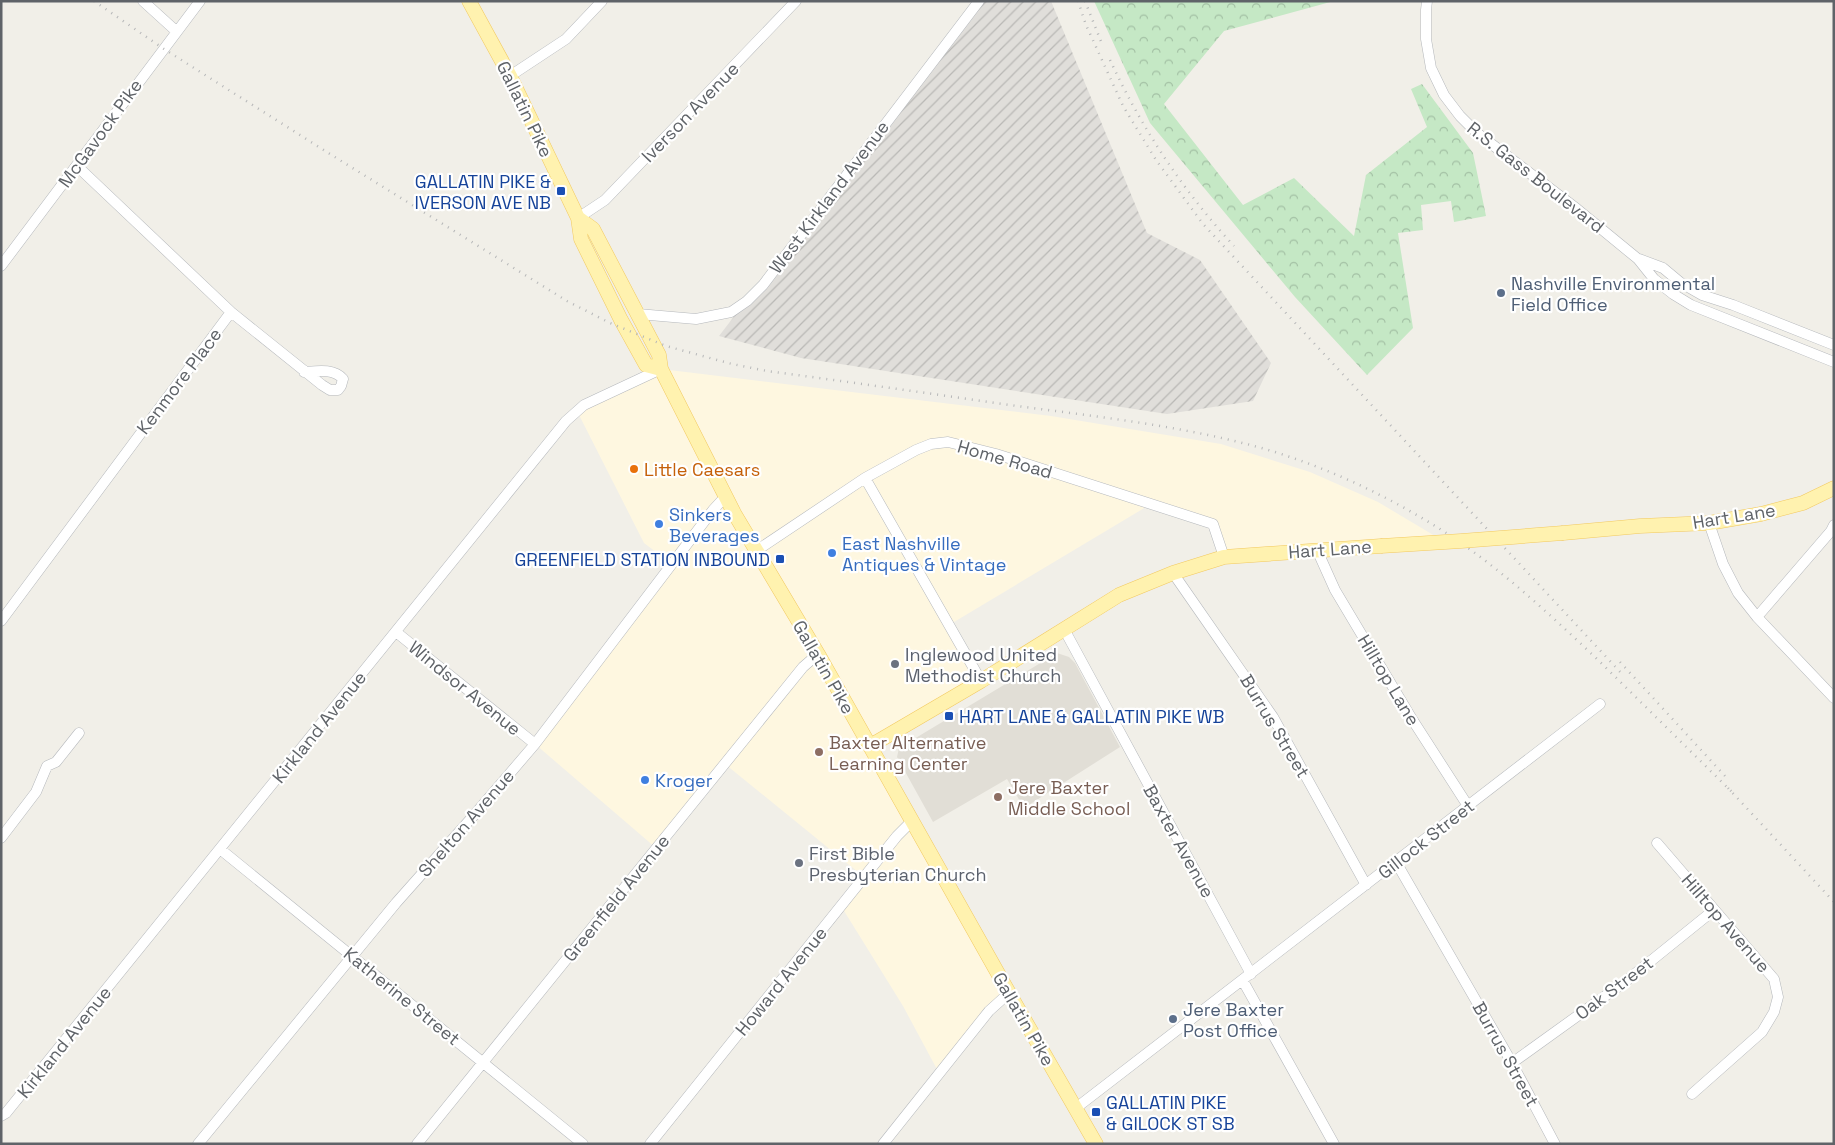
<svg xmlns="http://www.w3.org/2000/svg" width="1835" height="1145" font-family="'Space Grotesk',sans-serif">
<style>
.commercial{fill:#fef7e0}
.industrial{fill:url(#industrial-furrows)}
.education{fill:#e1ded6}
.forest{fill:url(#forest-crowns)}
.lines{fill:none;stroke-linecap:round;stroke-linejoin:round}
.minor-casing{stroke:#b5b8bc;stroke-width:11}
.major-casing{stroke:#f2c960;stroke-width:15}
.minor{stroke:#fff;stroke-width:10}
.major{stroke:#fff2af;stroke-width:14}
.rail{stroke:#b6b7b8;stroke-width:2.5;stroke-dasharray:1 6;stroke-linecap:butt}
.major-bridge-casing{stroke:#f2c960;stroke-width:15;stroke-linecap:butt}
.major-bridge{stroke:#fff2af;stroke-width:14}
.transit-dot{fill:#1a4fb4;stroke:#fff;stroke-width:2}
.service-dot{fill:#5c6f8a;stroke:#fff;stroke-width:2}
.food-dot{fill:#e8710a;stroke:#fff;stroke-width:2}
.shop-dot{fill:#3f7fe0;stroke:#fff;stroke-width:2}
.worship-dot{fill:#6b7280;stroke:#fff;stroke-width:2}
.education-dot{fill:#8d6e63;stroke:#fff;stroke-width:2}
.labels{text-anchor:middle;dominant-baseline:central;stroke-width:4.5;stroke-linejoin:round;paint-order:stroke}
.street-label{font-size:18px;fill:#5f6368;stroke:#fff}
.transit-label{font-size:18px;fill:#164399;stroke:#fff;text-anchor:end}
.service-label{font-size:18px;fill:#4e5e75;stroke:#fff;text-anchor:start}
.food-label{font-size:18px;fill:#c56008;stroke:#fff;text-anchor:start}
.shop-label{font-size:18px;fill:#366cbe;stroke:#fff;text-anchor:start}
.worship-label{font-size:18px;fill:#5b616d;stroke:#fff;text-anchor:start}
.education-label{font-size:18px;fill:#785e54;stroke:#fff;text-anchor:start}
</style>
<defs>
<pattern id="industrial-furrows" width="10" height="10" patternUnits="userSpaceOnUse" patternTransform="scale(1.25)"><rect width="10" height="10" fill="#e0deda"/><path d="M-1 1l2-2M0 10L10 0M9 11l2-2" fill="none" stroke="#b9b8b5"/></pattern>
<pattern id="forest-crowns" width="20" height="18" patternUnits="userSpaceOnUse" patternTransform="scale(1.25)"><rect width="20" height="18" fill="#c5e8c5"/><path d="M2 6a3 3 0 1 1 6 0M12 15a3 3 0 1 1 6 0" fill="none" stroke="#a3c0a4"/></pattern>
</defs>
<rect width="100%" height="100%" fill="#f1efe8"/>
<path class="commercial" d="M 661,369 L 1051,416 L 1221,444 L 1310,472 L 1378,502 L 1445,542 L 1224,557 L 1213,524 L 1151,504 L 949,625 L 981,681 L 870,747 L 1009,993 L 939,1073 L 903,1006 L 841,906 L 864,877 L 725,764 L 656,848 L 535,744 L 672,564 L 644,543 L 577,411 Z"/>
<path class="industrial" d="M 977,1 L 1051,1 L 1147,233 L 1200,260 L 1271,363 L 1253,401 L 1167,414 L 801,358 L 719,336 Z"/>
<path class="education" d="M 1057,653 L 1069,657 L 1075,663 L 1120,747 L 1024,808 L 1007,779 L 933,822 L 897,757 L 899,748 Z"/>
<path class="forest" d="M 1094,1 L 1334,1 L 1224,31 L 1164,104 L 1243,205 L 1294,178 L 1354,236 L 1366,175 L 1427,127 L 1411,89 L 1422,84 L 1473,153 L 1486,216 L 1454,222 L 1451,201 L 1421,205 L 1423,230 L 1398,233 L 1413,328 L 1367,375 L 1295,297 L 1150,123 Z"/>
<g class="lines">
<defs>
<path id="minor" d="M 143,1 L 176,31
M 1427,1 L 1426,10 L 1426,39 L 1431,68 L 1444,95 L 1460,116 L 1477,133 L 1577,209 L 1638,259 L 1654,279 L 1673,294 L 1691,305 L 1834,362
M 510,76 L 566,39 L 602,1
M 77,166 L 231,312 L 322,385 L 330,390 L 338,390 L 341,386 L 343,379 C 334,368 317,371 304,372
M 578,218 L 605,200 L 796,1
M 1639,259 L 1663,268 L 1681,283 L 1702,295 L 1733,305 L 1834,345
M 1,266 L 200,1
M 638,314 L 696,319 L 731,312 L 747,301 L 763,285 L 979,1
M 865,478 L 981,681
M 1709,523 L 1723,564 L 1738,593 L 1757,617 L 1834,698
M 1317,550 L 1335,590 L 1412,719 L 1468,806
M 756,551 L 865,478 L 916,450 L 931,444 L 948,442 L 996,454 L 1213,524 L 1224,557
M 1173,573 L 1273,717 L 1366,885
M 1757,617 L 1831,531 L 1834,525
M 1,621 L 231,312
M 1064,629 L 1251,974
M 396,632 L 535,744
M 1,838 L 36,792 L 47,766 L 56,762 L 79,733
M 1657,843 L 1774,979 L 1778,997 L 1774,1012 L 1762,1032 L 1692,1094
M 220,849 L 583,1144
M 1396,862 L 1512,1063 L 1555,1144
M 1243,981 L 1334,1144
M 1512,1063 L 1626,981 L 1714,910
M 1076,1108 L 1600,704
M 1,1116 L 6,1113 L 566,421 L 584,405 L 661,369
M 198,1144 L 396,903 L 475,814 L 535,744 L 713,510 L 725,497
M 417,1144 L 803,667 L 818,654
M 650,1144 L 897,836 L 913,820
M 883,1144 L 989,1011 L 1009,993"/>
<path id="major" d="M 469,1 L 510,76 L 578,218 L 581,239 L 621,320 L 646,365 L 661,369
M 578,218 L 593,229 L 659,355 L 661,369 L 734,513 L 818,654 L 1009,993 L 1096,1144
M 1563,533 L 1640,526 L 1709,523 L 1761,514 L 1803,503 L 1834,488
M 870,746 L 981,681 L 1119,595 L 1173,573 L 1224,557 L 1381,546"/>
</defs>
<use href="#minor" class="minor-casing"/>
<use href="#major" class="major-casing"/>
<use href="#minor" class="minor"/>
<use href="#major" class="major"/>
<path class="rail" d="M 94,1 L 164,49 L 330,154 L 567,301 L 610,323 L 666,346 L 732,364 L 767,371 C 850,382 933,394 1017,406 C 1100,417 1184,426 1265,449 C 1326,467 1386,495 1440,529 C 1497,565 1547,612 1596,658 C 1642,703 1687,748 1733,793
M 1078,1 L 1086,25 L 1123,106 L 1156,160 L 1203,224 L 1623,675
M 1085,1 L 1102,44
M 1110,60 C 1141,127 1183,191 1234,246
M 1620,662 L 1725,776
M 1728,788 L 1834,902"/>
<defs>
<path id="major-bridge" d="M 1381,546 L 1461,541 L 1563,533"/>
</defs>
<use href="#major-bridge" class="major-bridge-casing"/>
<use href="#major-bridge" class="major-bridge"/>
</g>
<g class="transit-dot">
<rect x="556" y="186" width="10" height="10" rx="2.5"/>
<rect x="775" y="554" width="10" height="10" rx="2.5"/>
<rect x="944" y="711" width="10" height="10" rx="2.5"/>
<rect x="1091" y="1107" width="10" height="10" rx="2.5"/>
</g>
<g class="service-dot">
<circle cx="1501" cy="293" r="5"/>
<circle cx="1173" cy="1019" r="5"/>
</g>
<circle class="food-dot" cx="634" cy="469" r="5"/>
<g class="shop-dot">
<circle cx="659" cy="524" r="5"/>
<circle cx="832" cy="553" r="5"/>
<circle cx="645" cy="780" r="5"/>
</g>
<g class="worship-dot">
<circle cx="895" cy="664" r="5"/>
<circle cx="799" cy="863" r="5"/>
</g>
<g class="education-dot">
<circle cx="819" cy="752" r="5"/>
<circle cx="998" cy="797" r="5"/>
</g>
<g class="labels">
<g class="street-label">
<text transform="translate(525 109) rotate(64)">Gallatin Pike</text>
<text transform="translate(690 112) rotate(-46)">Iverson Avenue</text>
<text transform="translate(100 133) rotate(-54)">McGavock Pike</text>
<text transform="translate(1536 177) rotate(38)">R.S. Gass Boulevard</text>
<text transform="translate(829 197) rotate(-53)">West Kirkland Avenue</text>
<text transform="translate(179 381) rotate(-53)">Kenmore Place</text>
<text transform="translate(1005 459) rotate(16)">Home Road</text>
<text transform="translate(1734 516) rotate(-9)">Hart Lane</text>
<text transform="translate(1330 549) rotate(-4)">Hart Lane</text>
<text transform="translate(824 667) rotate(60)">Gallatin Pike</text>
<text transform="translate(1389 680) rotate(59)">Hilltop Lane</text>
<text transform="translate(465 688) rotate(39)">Windsor Avenue</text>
<text transform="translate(1275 726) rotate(59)">Burrus Street</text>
<text transform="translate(319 727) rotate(-51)">Kirkland Avenue</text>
<text transform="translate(466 823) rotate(-49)">Shelton Avenue</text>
<text transform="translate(1426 839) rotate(-38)">Gillock Street</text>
<text transform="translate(1179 841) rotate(61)">Baxter Avenue</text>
<text transform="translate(616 898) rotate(-51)">Greenfield Avenue</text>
<text transform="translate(1726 923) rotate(49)">Hilltop Avenue</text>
<text transform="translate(781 981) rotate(-51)">Howard Avenue</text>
<text transform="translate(1614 988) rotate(-37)">Oak Street</text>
<text transform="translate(402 996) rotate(39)">Katherine Street</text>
<text transform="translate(1024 1019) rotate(60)">Gallatin Pike</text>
<text transform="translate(64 1042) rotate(-51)">Kirkland Avenue</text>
<text transform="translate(1506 1054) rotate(61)">Burrus Street</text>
</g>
<g class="transit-label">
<text x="551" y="181">GALLATIN PIKE &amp;<tspan x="551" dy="21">IVERSON AVE NB</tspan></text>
<text x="770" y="559">GREENFIELD STATION INBOUND</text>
<text x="959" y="716" text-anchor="start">HART LANE &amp; GALLATIN PIKE WB</text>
<text x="1106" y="1102" text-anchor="start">GALLATIN PIKE<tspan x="1106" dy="21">&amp; GILOCK ST SB</tspan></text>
</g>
<g class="service-label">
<text x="1511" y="283">Nashville Environmental<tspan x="1511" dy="21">Field Office</tspan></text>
<text x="1183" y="1009">Jere Baxter<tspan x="1183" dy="21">Post Office</tspan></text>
</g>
<g class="food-label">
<text x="644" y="469">Little Caesars</text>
</g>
<g class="shop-label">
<text x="669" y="514">Sinkers<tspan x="669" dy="21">Beverages</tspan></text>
<text x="842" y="543">East Nashville<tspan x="842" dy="21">Antiques &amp; Vintage</tspan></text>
<text x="655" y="780">Kroger</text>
</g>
<g class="worship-label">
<text x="905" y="654">Inglewood United<tspan x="905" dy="21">Methodist Church</tspan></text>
<text x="809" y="853">First Bible<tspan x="809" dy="21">Presbyterian Church</tspan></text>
</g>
<g class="education-label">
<text x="829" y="742">Baxter Alternative<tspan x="829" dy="21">Learning Center</tspan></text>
<text x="1008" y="787">Jere Baxter<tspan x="1008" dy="21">Middle School</tspan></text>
</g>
</g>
<rect width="1835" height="1145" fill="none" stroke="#5f6368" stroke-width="5"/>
</svg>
